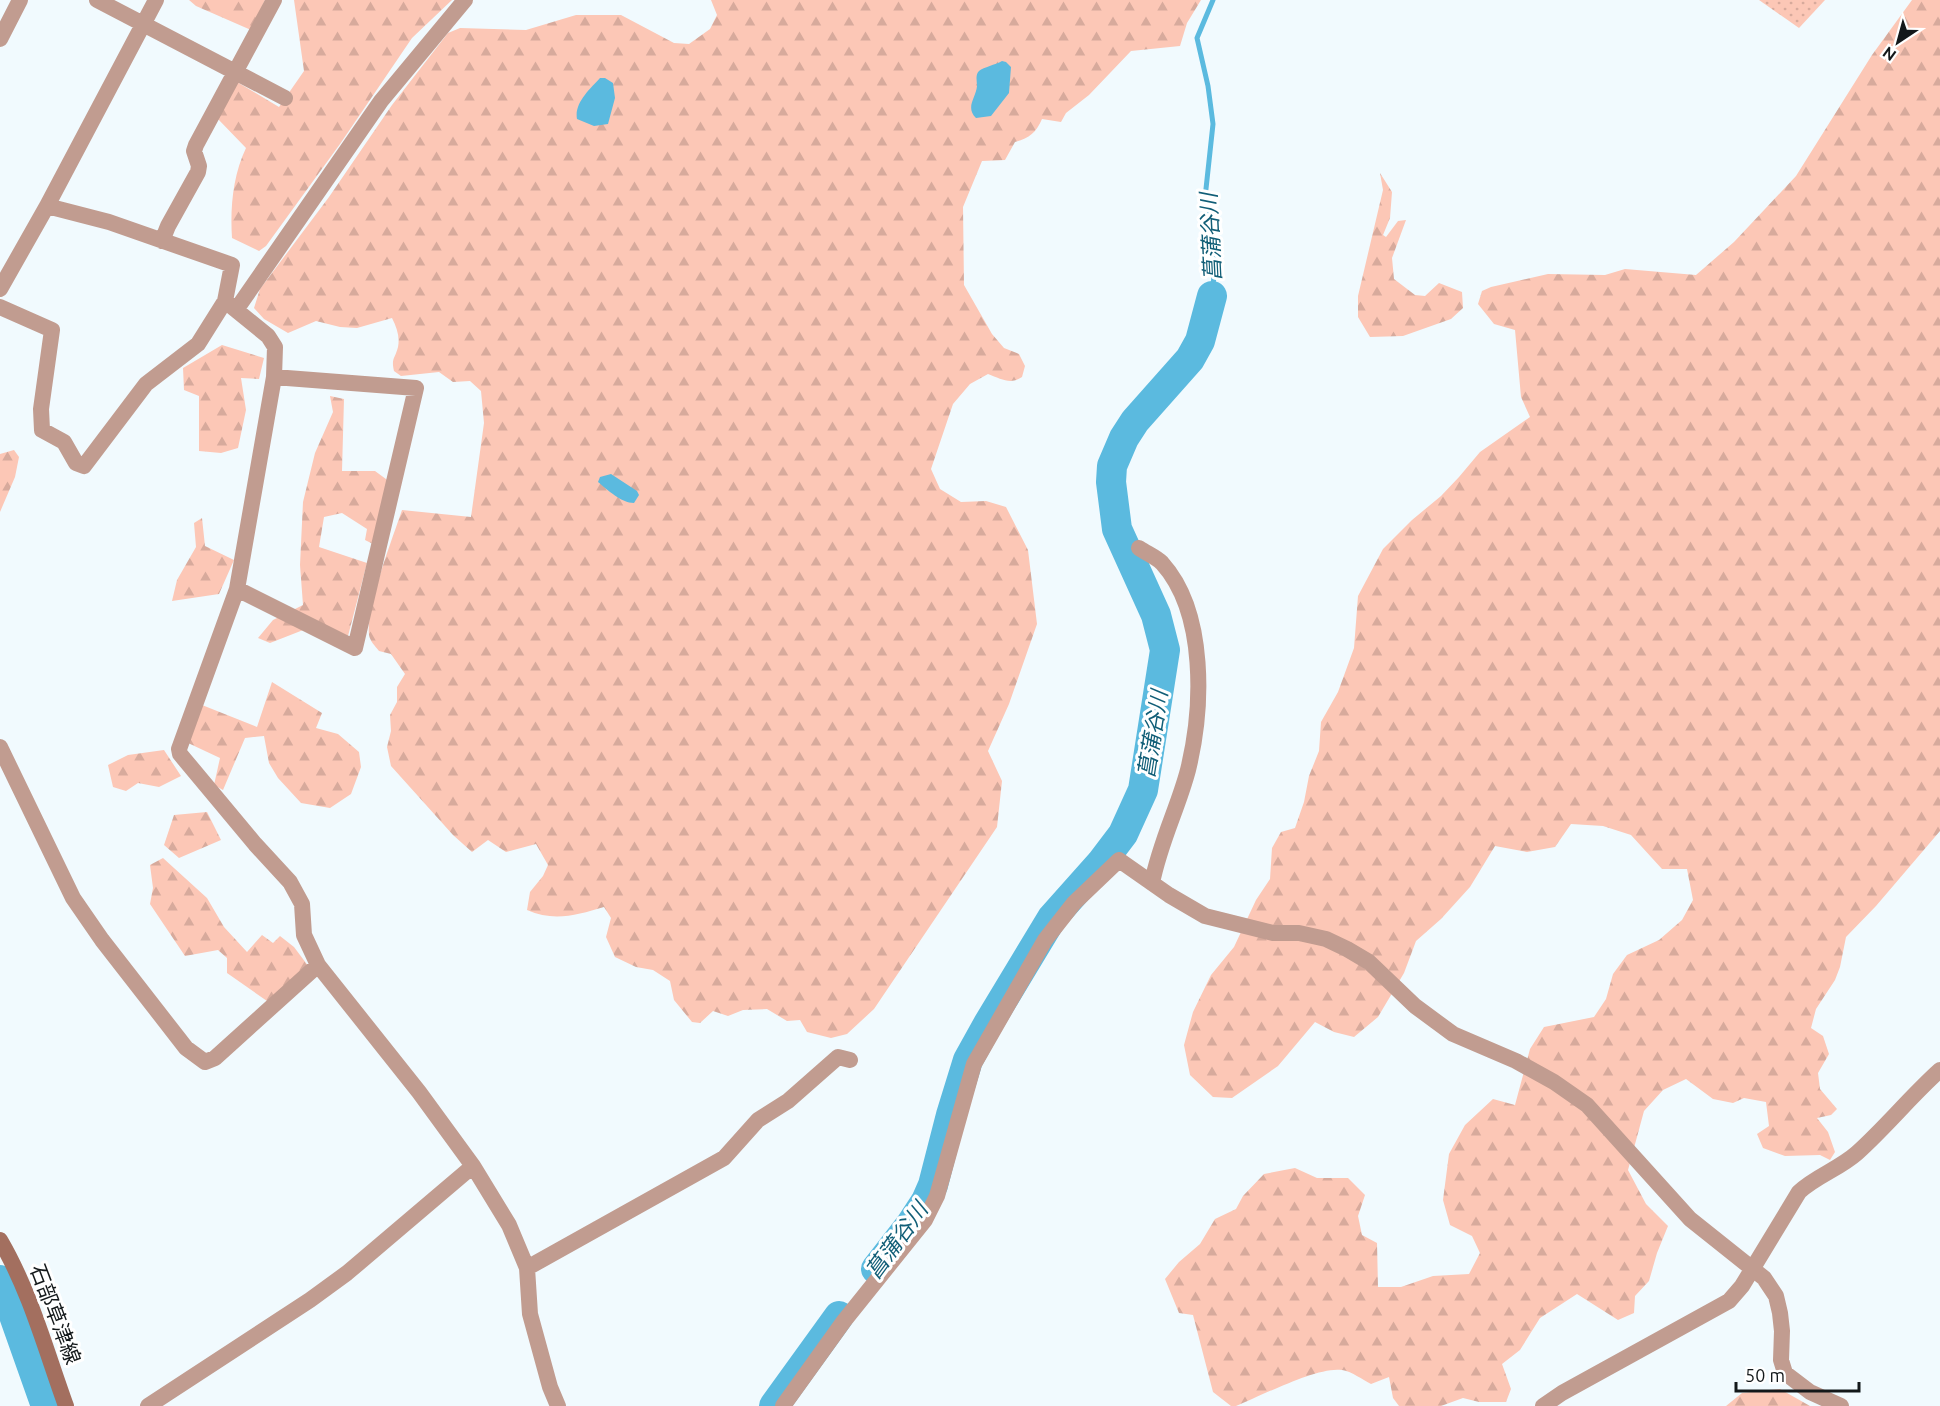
<svg xmlns="http://www.w3.org/2000/svg" width="1940" height="1406" font-family="Ubuntu,'Noto Sans JP',sans-serif">
<style>
.grass{fill:url(#grass-dots)}
.forest{fill:url(#forest-firs)}
.water{fill:#5bbadf}
.lines{fill:none;stroke-linecap:round;stroke-linejoin:round}
.stream{stroke:#5bbadf;stroke-width:5}
.river{stroke:#5bbadf;stroke-width:30}
.minor{stroke:#c19c90;stroke-width:16}
.secondary{stroke:#a36f5f;stroke-width:16}
.labels{text-anchor:middle;dominant-baseline:central;stroke-width:6;stroke-linejoin:round;paint-order:stroke}
.street-label{font-size:21px;fill:#13181a;stroke:#fff}
.water-label{font-size:22px;font-style:italic;fill:#115e77;stroke:#fff}
</style>
<defs>
<pattern id="grass-dots" width="8" height="8" patternUnits="userSpaceOnUse" patternTransform="scale(1.5)"><rect width="8" height="8" fill="#fcc7b6"/><path d="M2 2h.1M6 6h.1" fill="none" stroke="#d7aa9c" stroke-width="1.8" stroke-linecap="round"/></pattern>
<pattern id="forest-firs" width="22" height="20" patternUnits="userSpaceOnUse" patternTransform="scale(1.5)"><rect width="22" height="20" fill="#fcc7b6"/><path d="M5 1l3.5 6h-7zM16 11l3.5 6h-7z" fill="#d7aa9c"/></pattern>
</defs>
<rect width="100%" height="100%" fill="#f1fafe"/>
<path class="grass" d="M 1759,0 L 1825,0 L 1799,28 Z"/>
<path class="forest" d="M 189,0 L 265,0 L 251,30 L 196,6 Z
M 294,0 L 452,0 L 412,38 L 340,144 L 266,246 L 259,251 L 232,238 C 230,208 233,175 246,148 L 217,118 L 237,82 L 279,107 L 304,71 Z
M 711,0 L 1201,0 L 1187,23 L 1180,46 L 1131,51 L 1089,95 L 1066,113 L 1061,122 L 1042,119 C 1036,133 1029,138 1015,142 L 1005,160 L 982,161 L 963,207 L 964,285 L 992,334 L 1004,348 L 1019,354 L 1025,366 L 1022,377 C 1011,385 1001,379 988,374 L 970,384 L 953,404 L 931,469 L 940,489 L 961,502 L 986,501 L 1006,507 L 1028,550 L 1037,624 L 1009,704 L 988,751 L 1002,781 L 997,827 L 874,1009 L 847,1034 L 831,1038 L 807,1032 L 800,1020 L 787,1021 L 767,1009 L 743,1010 L 728,1016 L 713,1011 L 700,1023 L 692,1022 L 674,1000 L 670,981 L 653,970 L 636,967 L 615,957 L 606,937 L 611,918 L 604,907 C 577,915 554,922 527,910 L 530,892 L 543,876 L 548,865 L 536,844 L 506,852 L 488,840 L 472,852 L 453,835 L 391,766 L 387,747 L 391,731 L 390,715 L 397,702 L 397,687 L 405,674 L 391,654 L 379,651 C 375,646 370,641 369,635 C 366,606 392,540 402,510 L 471,517 L 484,423 L 481,391 L 470,381 L 453,382 L 439,372 L 401,376 L 394,371 C 391,358 395,359 398,347 C 400,337 397,328 392,318 L 357,328 L 340,327 L 316,321 L 288,333 L 264,319 L 254,308 L 260,289 L 329,197 L 392,105 L 448,33 L 460,28 L 526,30 L 576,15 L 621,15 L 674,43 L 689,44 L 710,29 L 717,15 Z
M 1912,0 L 1940,0 L 1940,831 L 1876,906 L 1846,937 L 1840,967 L 1835,980 L 1816,1009 L 1811,1028 L 1823,1036 L 1829,1054 L 1818,1073 L 1820,1089 L 1837,1109 L 1831,1115 L 1817,1118 L 1828,1132 L 1835,1152 L 1830,1160 L 1820,1155 L 1785,1156 L 1763,1148 L 1757,1134 L 1769,1126 L 1766,1102 L 1744,1098 L 1733,1103 L 1713,1099 L 1686,1079 L 1663,1090 L 1644,1111 L 1628,1170 L 1646,1204 L 1668,1226 L 1657,1253 L 1649,1281 L 1635,1296 L 1634,1313 L 1618,1320 L 1577,1294 L 1540,1318 L 1520,1350 L 1502,1364 L 1511,1389 L 1506,1402 L 1479,1402 L 1463,1398 L 1441,1406 L 1399,1406 L 1393,1398 L 1389,1377 L 1371,1384 C 1363,1380 1351,1371 1342,1370 C 1318,1366 1261,1396 1236,1406 L 1231,1406 L 1213,1392 L 1193,1315 L 1179,1313 L 1165,1279 L 1179,1262 L 1200,1244 L 1215,1219 L 1236,1209 L 1243,1196 L 1264,1174 L 1295,1168 L 1317,1178 L 1348,1178 L 1365,1195 L 1358,1216 L 1362,1235 L 1377,1243 L 1378,1287 L 1401,1287 L 1433,1276 L 1469,1274 L 1480,1253 L 1472,1236 L 1450,1225 L 1443,1200 L 1449,1154 L 1465,1125 L 1493,1099 L 1515,1105 L 1530,1049 L 1544,1027 L 1594,1017 L 1606,999 L 1613,974 L 1627,955 L 1659,940 L 1682,920 L 1693,900 L 1687,869 L 1662,869 L 1631,835 L 1603,826 L 1571,824 L 1555,847 L 1527,852 L 1495,846 L 1470,887 L 1441,919 L 1416,941 L 1404,973 L 1378,1017 L 1354,1037 L 1334,1032 L 1315,1022 L 1278,1066 L 1232,1098 L 1213,1097 L 1190,1075 L 1184,1045 L 1193,1012 L 1211,975 L 1234,947 L 1256,900 L 1270,879 L 1272,848 L 1281,832 L 1295,828 L 1304,802 L 1309,776 L 1319,751 L 1321,722 L 1338,692 L 1354,648 L 1358,596 L 1383,549 L 1412,520 L 1441,496 L 1459,477 L 1480,452 L 1530,417 L 1521,397 L 1515,330 L 1494,324 L 1478,304 L 1482,291 L 1491,287 L 1548,274 L 1605,275 L 1625,269 L 1696,275 L 1734,242 L 1796,176 L 1872,55 Z
M 1380,173 L 1392,192 L 1390,218 L 1383,235 L 1386,237 L 1398,221 L 1406,220 L 1392,258 L 1394,279 L 1415,295 L 1425,296 L 1439,283 L 1462,292 L 1463,308 L 1451,319 L 1403,336 L 1370,337 L 1358,317 L 1358,296 L 1383,190 Z
M 222,345 L 264,358 L 259,379 L 241,378 L 246,410 L 238,448 L 221,453 L 199,451 L 199,396 L 184,390 L 183,368 Z
M 330,396 L 344,399 L 342,471 L 375,471 L 390,482 L 375,545 L 365,540 L 367,529 L 342,513 L 324,517 L 319,547 L 367,563 L 348,636 L 316,625 L 270,643 L 258,638 L 273,620 L 303,605 L 300,565 L 303,502 L 315,453 L 333,412 Z
M 14,450 L 19,457 L 15,477 L 0,512 L 0,454 Z
M 202,518 L 205,546 L 234,560 L 219,594 L 172,601 L 177,580 L 196,547 L 194,523 Z
M 272,682 L 322,713 L 316,728 L 338,734 L 359,752 L 361,767 L 351,794 L 330,808 L 301,803 L 278,778 L 269,763 L 264,736 L 245,738 L 223,790 L 214,785 L 220,758 L 188,743 L 202,705 L 257,727 Z
M 164,750 L 181,776 L 159,787 L 138,783 L 126,791 L 113,787 L 108,765 L 128,755 Z
M 207,812 L 221,840 L 179,858 L 164,845 L 174,815 Z
M 163,858 L 207,898 L 224,927 L 247,952 L 262,935 L 273,943 L 280,936 L 294,947 L 309,967 L 267,1001 L 227,973 L 227,958 L 218,950 L 185,956 L 150,904 L 153,888 L 150,865 Z
M 1780,1389 L 1810,1406 L 1726,1406 L 1742,1393 Z"/>
<path class="water" d="M 1002,61 L 1006,62 L 1011,67 L 1009,93 L 991,116 L 976,118 C 965,107 976,98 977,86 C 977,81 975,75 979,71 C 984,67 995,65 1002,61 Z
M 600,78 L 605,78 L 613,83 L 615,98 L 608,124 L 594,126 L 577,119 C 574,103 590,89 600,78 Z
M 611,474 L 637,491 L 639,495 L 634,503 C 621,503 608,490 598,482 L 600,477 Z"/>
<g class="lines">
<path class="stream" d="M 1212,296 L 1215,265 L 1205,198 L 1213,124 L 1208,86 L 1197,38 L 1213,0"/>
<path class="river" d="M 876,1269 L 911,1224 L 926,1201 L 933,1185 L 951,1115 L 968,1060 L 988,1024 L 1052,918 L 1101,863 L 1123,834 L 1143,790 L 1165,650 L 1156,615 L 1117,529 L 1111,482 L 1112,466 L 1124,438 L 1135,421 L 1190,359 L 1200,341 L 1212,296
M 0,1280 L 6,1293 L 46,1406
M 774,1406 L 839,1316"/>
<path class="minor" d="M 97,0 L 285,98
M 0,39 L 20,0
M 162,241 L 168,226 L 198,172 L 199,166 L 194,151 L 196,145 L 274,0
M 0,289 L 47,206 L 156,0
M 225,301 L 268,336 L 275,347 L 274,377 L 237,589 L 179,749 L 180,754 L 255,844 L 290,882 L 302,904 L 304,935 L 318,965 L 419,1092 L 473,1166 L 509,1225 L 527,1268 L 530,1314 L 550,1387 L 558,1406
M 0,307 L 52,330 L 41,409 L 42,430 L 64,442 L 76,463 L 84,466 L 146,384 L 198,344 L 225,301 L 232,265 L 109,222 L 47,206
M 236,310 L 381,101 L 465,0
M 1139,548 C 1146,553 1156,557 1162,563 C 1207,613 1203,709 1188,770 C 1178,808 1160,842 1152,883
M 237,589 L 355,648 L 416,388 L 274,377
M 0,747 L 73,898 L 102,940 L 186,1048 L 205,1062 L 215,1058 L 318,965
M 527,1268 L 724,1158 L 758,1120 L 788,1101 L 838,1057 L 850,1060
M 148,1406 L 310,1300 L 347,1273 L 473,1166
M 783,1406 L 844,1321 L 925,1220 L 937,1196 L 974,1064 L 1045,940 L 1074,903 L 1119,860 L 1169,895 L 1205,916 L 1273,933 L 1299,933 L 1326,939 L 1347,949 L 1369,962 L 1415,1006 L 1453,1034 L 1516,1061 L 1554,1082 L 1587,1105 L 1690,1219 L 1764,1278 L 1776,1296 L 1780,1313 L 1782,1331 L 1781,1360 L 1785,1373 L 1810,1392 L 1841,1406
M 1543,1406 L 1562,1393 L 1729,1301 L 1742,1286 L 1799,1192 C 1816,1176 1839,1169 1857,1153 C 1886,1127 1911,1096 1940,1070"/>
<path class="secondary" d="M 0,1240 C 30,1291 46,1351 66,1406"/>
</g>
<g class="labels">
<g class="street-label">
<text transform="translate(56 1314) rotate(69)">石部草津線</text>
</g>
<g class="water-label">
<text transform="translate(1210 237) rotate(-93)">菖蒲谷川</text>
<text transform="translate(1152 734) rotate(-81)">菖蒲谷川</text>
<text transform="translate(896 1240) rotate(-54)">菖蒲谷川</text>
</g>
</g>
<g transform="translate(1898 42) rotate(216)" stroke="#ffffff" stroke-width="4.5" paint-order="stroke">
<path d="M0-4.5L10 22L0 15L-10 22Z" fill="#13181a"/>
<text y="-9" font-size="16" font-weight="bold" text-anchor="middle" fill="#13181a">N</text>
</g>
<path d="M1736 1382v9h123v-9" fill="none" stroke="#13181a" stroke-width="3"/>
<text x="1745" y="1382" font-size="18" fill="#13181a" stroke="#ffffff" stroke-width="4.5" paint-order="stroke">50 m</text>
</svg>
